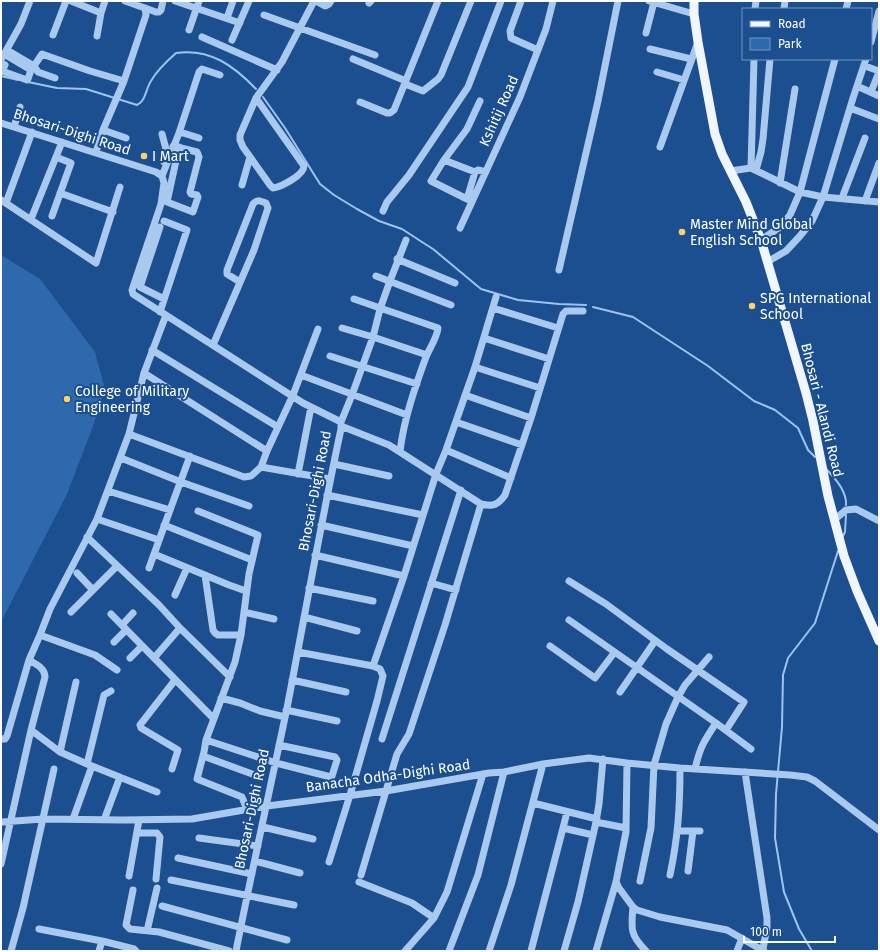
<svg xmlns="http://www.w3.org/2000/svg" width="880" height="952" font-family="'Fira Sans',sans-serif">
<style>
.green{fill:#2e69ad}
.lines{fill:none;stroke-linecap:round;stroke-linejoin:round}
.stream{stroke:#9cc4f0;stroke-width:2}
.minor{stroke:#a9c9ee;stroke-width:7}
.major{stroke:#f0f6ff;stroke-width:9}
.poi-dot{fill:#ffd166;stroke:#1b4f8f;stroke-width:1.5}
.labels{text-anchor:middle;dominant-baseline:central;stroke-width:4;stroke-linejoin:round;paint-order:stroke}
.street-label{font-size:14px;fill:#fff;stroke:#1b4f8f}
.poi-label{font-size:14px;fill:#fff;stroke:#1b4f8f;text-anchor:start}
</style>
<rect width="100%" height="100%" fill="#1b4f8f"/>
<path class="green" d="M 1,255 L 40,279 L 95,352 L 105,389 L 92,429 L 67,494 L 1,622 Z"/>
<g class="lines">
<path class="stream" d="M 1,76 L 18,80
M 28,82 L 57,88 L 86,89 L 137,105 C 146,101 146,88 151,81 C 157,70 167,61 176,53 C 210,48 234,66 256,89
M 263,97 L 285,128 L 320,184 L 334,195 L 357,209 L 379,221 L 402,229 L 422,242 L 433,249 L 481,289 L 518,300 L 559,304 L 586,305
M 593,307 L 633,317 L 708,366 L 754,401 L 775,410 L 798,428 L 808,450 L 815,457
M 827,470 C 836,479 847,492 846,505
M 843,536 L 845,532 L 846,515
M 812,951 L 799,929 L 784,892 L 775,838 L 776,794 L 782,727 L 783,675 L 788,658 L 815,623 L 838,551"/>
<path class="minor" d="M 71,1 L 101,13
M 125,1 L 156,12 L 159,12 L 161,10 L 163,1
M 175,1 L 240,23
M 316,1 L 325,6 L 329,4 L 331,1
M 521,1 L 510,31 L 511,38 L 538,50
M 649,1 L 694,14
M 369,3 L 371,1
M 755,9 L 756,1
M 784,9 L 785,1
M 846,9 L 848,1
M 264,15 L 375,55
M 227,18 L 233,1
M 189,30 L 199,1
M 646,33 L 654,2
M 53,35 L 66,1
M 97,36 L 101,13 L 105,1
M 202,37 L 277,70
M 232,40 L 249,1
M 871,42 L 879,11
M 650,49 L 691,59
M 7,50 L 34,66 L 38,72 L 55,78
M 2,58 L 21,24 L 30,1
M 353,59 L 406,81
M 1,63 L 5,65 L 2,71 L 27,80 L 28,79 L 31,70 L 4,54
M 34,66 L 42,54 L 90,71 L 124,81
M 865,66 L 879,71
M 657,72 L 684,80
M 405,84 L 423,91 L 438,79 L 441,75 L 471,1
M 857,86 L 879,96
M 871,92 L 879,72
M 256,98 L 304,166 C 304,175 281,187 273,188 L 270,185 L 243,147 L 240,140 L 240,135 L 256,98 L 282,62 L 314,1
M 480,101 L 467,129 L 444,160 L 431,181 L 467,199 L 475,172 L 478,170 L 486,172
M 360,102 L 387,113 L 390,113 L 394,110 L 438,1
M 850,108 L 879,119
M 1,123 L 156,172 L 162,176 L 164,183 L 161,204 L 132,290 L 133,294 L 303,403 L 341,422
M 14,127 L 20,107
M 103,130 L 126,138
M 180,132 L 199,138
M 162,134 L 166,149 L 164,162
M 173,146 L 197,152 L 198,154 L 199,157 L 190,192 L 191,194 L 197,195 L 198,197 L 193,212 L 167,202 L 179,147
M 660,147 L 698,42
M 96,152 L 103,130 L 124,81 L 146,15 L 145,8
M 444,160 L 475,172
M 751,168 L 754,59
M 756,170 L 761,152 L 763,139 L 770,59
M 730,171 L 751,168 L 800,192 L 823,197 L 853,98 L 866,59
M 162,176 L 179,133 L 199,72 L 202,69 L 220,75
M 780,183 L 795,89
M 242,185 L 250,157
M 60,193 L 113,212
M 842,198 L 865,138
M 1,200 L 96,263 L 120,187
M 865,201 L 879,163
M 6,203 L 32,132
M 383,211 L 387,202 L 409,175 L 468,87 L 501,1
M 52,216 L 71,163 L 56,157
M 31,219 L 62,142
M 160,227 L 140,287 L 164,299
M 460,228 L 520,97 L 546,29 L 553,1
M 761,240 L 780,227 L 790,215 L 800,192 L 835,59
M 397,259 L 455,283
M 767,262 L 786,251 L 800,236 L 812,221 L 823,197 L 879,202
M 559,270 L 598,101 L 618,1
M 376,276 L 451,305
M 354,299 L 438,328 C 437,338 430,347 426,357 C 415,387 404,419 400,451
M 493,308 L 558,328
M 160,312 L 187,230 L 164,221
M 166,315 L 144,373 L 267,451
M 342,328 L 373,337 L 427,355
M 484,338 L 549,359
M 213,345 L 254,250 L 268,208 L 266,203 C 260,201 257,199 253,204 L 227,270 L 227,274 L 240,282
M 152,350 L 278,427
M 330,356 L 417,384
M 475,367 L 540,388
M 301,375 L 407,415
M 465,395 L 531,418
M 456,422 L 522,445
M 341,426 L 389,445 L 481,504 C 493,507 498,505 505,495 L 531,418 L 563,314 L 566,311 L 583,311
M 129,434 L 244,477 L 251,476 L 261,467 L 267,451 L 293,395 L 318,329
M 446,450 L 511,478
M 121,458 L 181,482 L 249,506
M 334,464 L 389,476
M 261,467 L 330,479
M 298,474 L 311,407
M 108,491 L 170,510
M 327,495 L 423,515
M 198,511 L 258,535 L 249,574 L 241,635 L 235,662 L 206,740 L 276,763 L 331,777 L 332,776 L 337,760 L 335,757 L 279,745
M 97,519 L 159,540
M 834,520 L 846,510 L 856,509 L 879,521
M 164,525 L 252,560
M 321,525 L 413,546
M 87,537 L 159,605 L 180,628 L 230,677
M 154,554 L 229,585 L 246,591
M 315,555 L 404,576
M 149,568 L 170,510 L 190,456
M 77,573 L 93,590
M 205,575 L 213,630 L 215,633 L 218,635 L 241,635
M 569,581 L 606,604 L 667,649 L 744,702 L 726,730
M 431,583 L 456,590
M 309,588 L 373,601
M 175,595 L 187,568
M 71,612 L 117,566
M 244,612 L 274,619
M 111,614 L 213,718
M 304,617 L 357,631
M 569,620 L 716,723 C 704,741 700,747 695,769
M 122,625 L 133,613
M 40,635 L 50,609 L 97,519 L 129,434 L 144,373
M 114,642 L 126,630
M 550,646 L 595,678 L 614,653
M 298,652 L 373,666 L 404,576 L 436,474 L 446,450 L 475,367 L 496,297
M 130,658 L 142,646
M 154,658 L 180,628
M 292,680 L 346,692
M 620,692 L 655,641
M 221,698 L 240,703 L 260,711 L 285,717
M 286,710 L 337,721
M 716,723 L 751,749
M 31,730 L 60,752 L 87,764 L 157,792
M 1,739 L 5,739 L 7,736 L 29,660
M 382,739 L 461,490
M 206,740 L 204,752 L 197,779 L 242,797 L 247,810
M 60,752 L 76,682
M 203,756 L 255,775
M 87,764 L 104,695 L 111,691
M 172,769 L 178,750 L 141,728 L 140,725 L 175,680
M 745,772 L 767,918 L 767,927 L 763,949
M 533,803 L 597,819
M 73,819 L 92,766
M 104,820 L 120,777
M 1,822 L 43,819 L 122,820 L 192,819 L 267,806 L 386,791 L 489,773 L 504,772 L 543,764 L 589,758 L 627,763 L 680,768 L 790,775 L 807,777 L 815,781 L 879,830
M 596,822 L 626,828
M 263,827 L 313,839
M 563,828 L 567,812
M 678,831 L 700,831
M 137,833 L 157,833 L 160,837 L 156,879
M 199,838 L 258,846
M 178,858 L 252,874
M 255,861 L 300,873
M 329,862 L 350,795 L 377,701 L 383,676 L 380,669 L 373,666
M 1,864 L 31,730 L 45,677 C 45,668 36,664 29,660 L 40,635 L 95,655 L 117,670
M 688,871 L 693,831
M 361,875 L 397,754 L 409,734 L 445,625 L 481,504
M 670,875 C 678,837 680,807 680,768
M 129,876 L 139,820
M 171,880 L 294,905
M 640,881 L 651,828 L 654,765 L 666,724 L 678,697 L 685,685 L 709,657
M 359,882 L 412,903 L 434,918
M 616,882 L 619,888 L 633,907 L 637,910 L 660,917 L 727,930 L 764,951
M 133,890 L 126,925 L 130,929 L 159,932 L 229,951
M 162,906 L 287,940
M 633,907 C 631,929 630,935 646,951
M 39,929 L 102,941 L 134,949 L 136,951
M 147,931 L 157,888
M 11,951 L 23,908 L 54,769
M 99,951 L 102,941
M 236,951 C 252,870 270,789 287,708 C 305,615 321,522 341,429 L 341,422 L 352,395 L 373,337 L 380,309 L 390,281 L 406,240
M 405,951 L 434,918 L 447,892 L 483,774
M 449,951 L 478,875 L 504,772
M 489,951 L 511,885 L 543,764
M 531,951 L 563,828 L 593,835
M 564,951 L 578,902 L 596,822 L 599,804 L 603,759
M 596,951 L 616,882 L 626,832 L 627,763
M 737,951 L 742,938"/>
<path class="major" d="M 694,1 L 694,14 L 698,42 L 715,134 L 722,154 L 746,202 L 761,240 L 806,393 L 813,421 L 828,496 L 844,556 L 857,591 L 879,641"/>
</g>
<g class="poi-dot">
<circle cx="144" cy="156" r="4"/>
<circle cx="682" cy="232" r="4"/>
<circle cx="752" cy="306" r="4"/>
<circle cx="67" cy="399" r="4"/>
</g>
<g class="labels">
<g class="street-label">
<text transform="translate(499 111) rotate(-66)">Kshitij Road</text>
<text transform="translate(72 132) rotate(18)">Bhosari-Dighi Road</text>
<text transform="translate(822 410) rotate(76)">Bhosari - Alandi Road</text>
<text transform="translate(315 491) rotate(-79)">Bhosari-Dighi Road</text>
<text transform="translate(388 776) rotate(-8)">Banacha Odha-Dighi Road</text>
<text transform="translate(252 809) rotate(-78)">Bhosari-Dighi Road</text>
</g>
<g class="poi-label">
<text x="152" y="156">I Mart</text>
<text x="690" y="224">Master Mind Global<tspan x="690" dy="16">English School</tspan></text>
<text x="760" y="298">SPG International<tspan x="760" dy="16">School</tspan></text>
<text x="75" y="391">College of Military<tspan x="75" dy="16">Engineering</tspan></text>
</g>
</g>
<rect width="880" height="952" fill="none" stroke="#ffffff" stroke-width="4"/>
<rect x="742" y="8" width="130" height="52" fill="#1b4f8f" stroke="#7695bc"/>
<rect x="750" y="21" width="20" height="6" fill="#f0f6ff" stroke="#7695bc"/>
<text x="778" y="28" font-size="12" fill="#ffffff">Road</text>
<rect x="750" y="38" width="20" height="12" fill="#2e69ad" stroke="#7695bc"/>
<text x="778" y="48" font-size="12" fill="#ffffff">Park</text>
<path d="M744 936v6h91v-6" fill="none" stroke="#ffffff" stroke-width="2"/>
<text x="750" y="936" font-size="12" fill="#ffffff" stroke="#1b4f8f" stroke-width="3" paint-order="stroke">100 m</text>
</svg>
